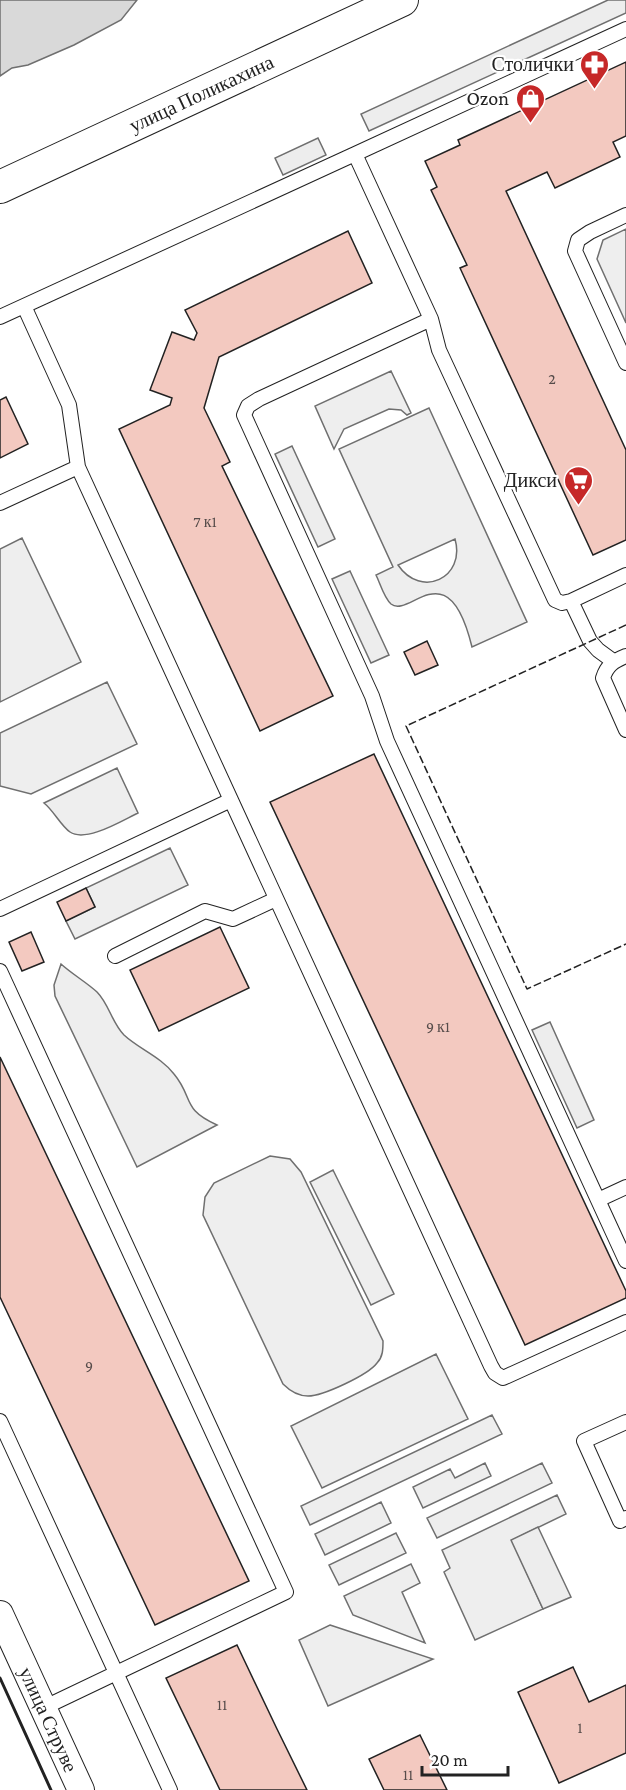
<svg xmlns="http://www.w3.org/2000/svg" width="626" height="1790" font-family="'Crimson Pro',serif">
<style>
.green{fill:#eee;stroke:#6f6f6f;stroke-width:1.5;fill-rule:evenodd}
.parking{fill:#ededed;stroke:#6f6f6f;stroke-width:1.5}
.water{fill:#d9d9d9;stroke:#6f6f6f;stroke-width:1.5}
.building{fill:#f3c9c0;stroke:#222;stroke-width:1.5}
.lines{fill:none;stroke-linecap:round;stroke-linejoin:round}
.service-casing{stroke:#222;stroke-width:16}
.minor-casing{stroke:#222;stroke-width:28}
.tertiary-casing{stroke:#222;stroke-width:34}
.service{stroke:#fff;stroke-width:14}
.minor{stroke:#fff;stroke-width:26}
.tertiary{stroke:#fff;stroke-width:32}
.fence{stroke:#222;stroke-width:1.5;stroke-dasharray:8 3;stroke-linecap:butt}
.wall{stroke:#222;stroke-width:3}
.labels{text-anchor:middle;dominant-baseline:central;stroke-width:4.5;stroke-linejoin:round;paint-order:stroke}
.number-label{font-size:16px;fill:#564c4a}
.poi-label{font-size:20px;fill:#222;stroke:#fff;text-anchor:end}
.street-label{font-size:20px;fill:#222;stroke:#fff}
</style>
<rect width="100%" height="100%" fill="#fff"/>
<path class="green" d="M 626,229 L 626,323 L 597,259 L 603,240 Z
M 391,371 L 411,413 L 407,415 L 401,410 L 389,409 L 344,429 L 334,449 L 315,406 Z
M 429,408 L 527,622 L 472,647 C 448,549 410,619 391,604 C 384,598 380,583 376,575 L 393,567 L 339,449 ZM 455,539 C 466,578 421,599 398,565 Z
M 22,538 L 81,662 L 0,702 L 0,549 Z
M 107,682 L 137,744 L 31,794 L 0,786 L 0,733 Z
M 117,768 L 138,813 C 123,820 86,843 70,832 C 61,826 54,811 44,803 Z
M 170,848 L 188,885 L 75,939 L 66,921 L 95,907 L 86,888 Z
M 61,964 C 72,974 86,982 97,992 C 109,1004 112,1023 124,1035 C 139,1049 161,1057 174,1074 C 194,1098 181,1109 217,1125 L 137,1167 L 55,996 L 54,985 Z
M 270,1156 L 290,1159 L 301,1172 L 383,1341 C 383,1349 383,1357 377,1363 C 368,1375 323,1396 308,1396 C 298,1396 290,1391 283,1384 L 203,1215 L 205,1197 L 214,1183 Z
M 333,1170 L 394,1294 L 371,1305 L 310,1182 Z
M 436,1354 L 468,1419 L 322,1488 L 291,1426 Z
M 492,1415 L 502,1434 L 310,1525 L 301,1506 Z
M 485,1463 L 491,1476 L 423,1508 L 413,1487 L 450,1469 L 455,1478 Z
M 542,1463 L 552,1483 L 437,1538 L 427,1518 Z
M 557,1495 L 566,1514 L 512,1540 L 543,1609 L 475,1640 L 444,1572 L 450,1568 L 442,1550 Z
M 381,1502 L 391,1523 L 325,1555 L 315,1534 Z
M 396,1533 L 406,1553 L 339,1585 L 329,1565 Z
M 411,1564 L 420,1583 L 402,1592 L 425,1643 L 353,1615 L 344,1596 Z
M 330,1625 L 433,1659 L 328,1706 L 299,1640 Z"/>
<path class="parking" d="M 608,0 L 626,0 L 626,13 L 369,131 L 361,114 Z
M 318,138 L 326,155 L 283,175 L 275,158 Z
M 292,446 L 335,539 L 318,547 L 275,454 Z
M 350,571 L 389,655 L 371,663 L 332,579 Z
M 550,1022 L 594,1120 L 577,1128 L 532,1030 Z
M 538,1527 L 571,1597 L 543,1609 L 511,1540 Z"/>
<path class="water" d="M 0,0 L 137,0 L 121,20 L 74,45 L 28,65 L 12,68 L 0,76 Z"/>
<path class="building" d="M 626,62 L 626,136 L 613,142 L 620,157 L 555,188 L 547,172 L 506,191 L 626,450 L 626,540 L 593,555 L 460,268 L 467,265 L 431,190 L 437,187 L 425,161 L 460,145 L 458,140 Z
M 348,231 L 372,283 L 219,357 L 204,408 L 230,462 L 222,466 L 333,696 L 260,731 L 119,429 L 170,405 L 172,398 L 150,390 L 172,332 L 194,340 L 197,333 L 185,310 Z
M 6,397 L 28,444 L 0,458 L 0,400 Z
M 427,641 L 438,665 L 415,675 L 404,652 Z
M 374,754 L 626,1291 L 626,1298 L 525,1345 L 270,802 Z
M 86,888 L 95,907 L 66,921 L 57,902 Z
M 220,927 L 249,988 L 159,1031 L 130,970 Z
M 31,932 L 44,962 L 22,971 L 9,942 Z
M 0,1057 L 249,1581 L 155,1625 L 0,1297 Z
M 237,1645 L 277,1729 L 307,1790 L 220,1790 L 166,1678 Z
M 573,1667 L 589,1702 L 626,1685 L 626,1753 L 559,1783 L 518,1692 Z
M 420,1735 L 447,1790 L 384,1790 L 369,1759 Z"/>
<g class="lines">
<defs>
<path id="service" d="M 355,154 L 626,29
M 626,215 L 590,232 L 578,240 L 575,251 L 626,363
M 24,306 L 69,405 L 78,467 L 491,1366 L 495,1373 L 503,1378 L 626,1322
M 0,317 L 355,154 L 431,319 L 259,399 L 248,406 L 244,415 L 372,696 L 387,741 L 626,1261
M 431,319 L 439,350 L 555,600 L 562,603 L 571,601 L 626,575
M 0,503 L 78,467
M 571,601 L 590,641 L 598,650 L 613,661
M 626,656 C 614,661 607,665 603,678 L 626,730
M 0,909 L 231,800
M 115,956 L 205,911 L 233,919 L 276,899
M 0,971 L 286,1592 L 43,1708
M 598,1200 L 626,1187
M 0,1421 L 170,1790
M 626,1422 L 584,1441 L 620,1521 L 626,1518"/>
<g id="minor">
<path id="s1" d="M 0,1614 L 81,1790"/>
</g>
<g id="tertiary">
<path id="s2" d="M 0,187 L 402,0"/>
</g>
</defs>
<use href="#service" class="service-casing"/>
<use href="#minor" class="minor-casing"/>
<use href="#tertiary" class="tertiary-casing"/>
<use href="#service" class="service"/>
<use href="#minor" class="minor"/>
<use href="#tertiary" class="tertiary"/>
<path class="fence" d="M 626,625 L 406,726 L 527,989 L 626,944"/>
<path class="wall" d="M 0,1678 L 51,1790"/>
</g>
<defs>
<symbol id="pharmacy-pin" viewBox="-11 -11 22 30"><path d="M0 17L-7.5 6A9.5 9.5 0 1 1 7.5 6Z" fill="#c62828" stroke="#fff"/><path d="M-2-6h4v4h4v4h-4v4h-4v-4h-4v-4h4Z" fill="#fff"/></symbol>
<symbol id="shop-pin" viewBox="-11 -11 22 30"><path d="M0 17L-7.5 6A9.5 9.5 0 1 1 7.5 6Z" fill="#c62828" stroke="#fff"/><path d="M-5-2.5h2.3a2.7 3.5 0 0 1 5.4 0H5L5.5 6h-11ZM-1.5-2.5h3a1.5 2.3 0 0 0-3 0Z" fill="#fff"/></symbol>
<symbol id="supermarket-pin" viewBox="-11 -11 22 30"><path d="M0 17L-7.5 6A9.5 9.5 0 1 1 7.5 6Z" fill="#c62828" stroke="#fff"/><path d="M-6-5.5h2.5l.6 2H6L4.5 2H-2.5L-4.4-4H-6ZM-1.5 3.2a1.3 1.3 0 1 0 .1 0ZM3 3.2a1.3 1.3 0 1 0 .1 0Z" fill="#fff"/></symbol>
</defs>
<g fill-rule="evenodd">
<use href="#pharmacy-pin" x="578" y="48" width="33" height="45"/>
<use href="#shop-pin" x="514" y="82" width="33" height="45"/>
<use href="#supermarket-pin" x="562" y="464" width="33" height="45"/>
</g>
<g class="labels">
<g class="number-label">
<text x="552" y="378">2</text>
<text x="205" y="521">7 к1</text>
<text x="438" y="1026">9 к1</text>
<text x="89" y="1365">9</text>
<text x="222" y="1704">11</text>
<text x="580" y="1727">1</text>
<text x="408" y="1774">11</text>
</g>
<g class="poi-label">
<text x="574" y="64">Столички</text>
<text x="509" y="98">Ozon</text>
<text x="557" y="480">Дикси</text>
</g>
<g class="street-label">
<text stroke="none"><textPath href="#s2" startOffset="222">улица Поликахина</textPath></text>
<text stroke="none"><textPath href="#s1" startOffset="116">улица Струве</textPath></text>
</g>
</g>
<path d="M422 1766v9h86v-9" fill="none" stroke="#222222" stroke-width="3"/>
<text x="431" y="1766" font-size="18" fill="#222222" stroke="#ffffff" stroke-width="4.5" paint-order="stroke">20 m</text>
</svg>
